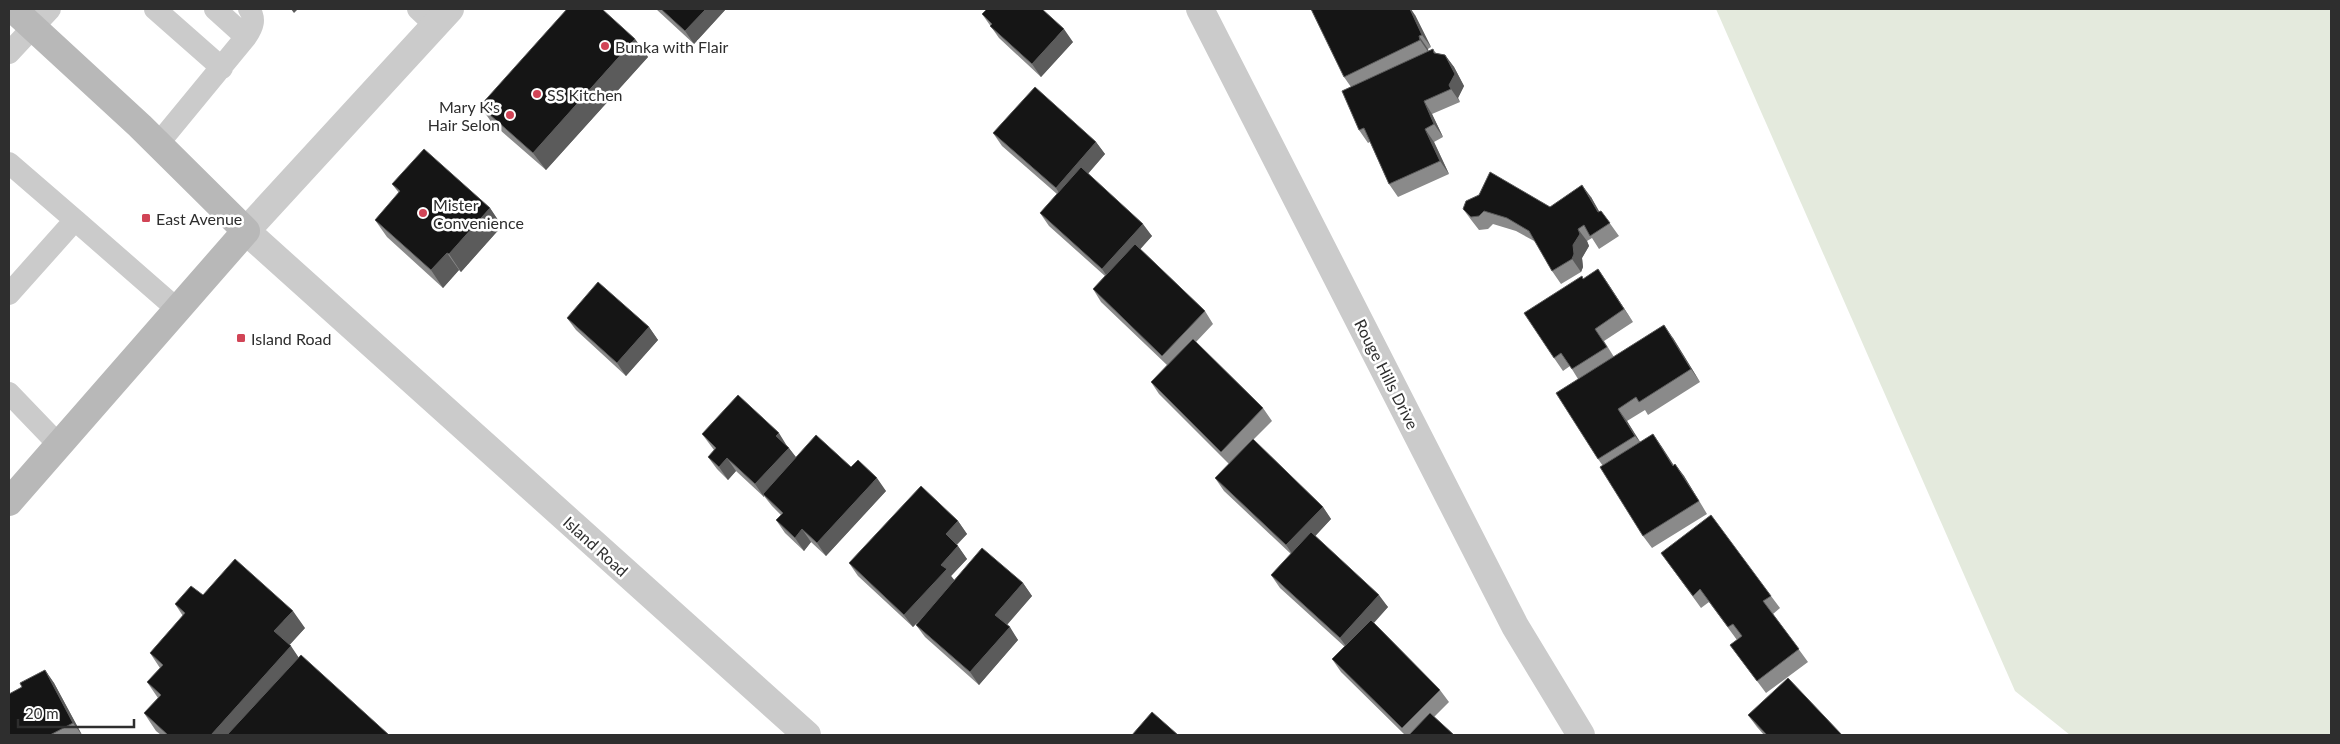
<svg xmlns="http://www.w3.org/2000/svg" width="2340" height="744" font-family="Lato,sans-serif">
<style>
.green{fill:#e4eadd}
.lines{fill:none;stroke-linecap:round;stroke-linejoin:round}
.lane{stroke:#cbcbcb;stroke-width:22}
.street{stroke:#cbcbcb;stroke-width:28}
.secondary{stroke:#b8b8b8;stroke-width:28}
.wall{fill:#8a8a8a}
.shaded-wall{fill:#5b5b5b}
.building{fill:#151515;stroke:#5b5b5b}
.poi-dot{fill:#d14456;stroke:#fff;stroke-width:2}
.labels{text-anchor:middle;dominant-baseline:central;stroke-width:5;stroke-linejoin:round;paint-order:stroke}
.poi-label{font-size:16px;fill:#2e2e2e;stroke:#fff;text-anchor:start}
.street-label{font-size:16px;fill:#2e2e2e;stroke:#fff}
</style>
<rect width="100%" height="100%" fill="#fff"/>
<path class="green" d="M 1716,9 L 2331,9 L 2331,735 L 2070,735 L 2015,691 Z"/>
<g class="lines">
<path class="lane" d="M 155,9 L 222,68
M 418,9 L 435,25
M 246,37 C 253,27 256,19 249,9
M 9,53 L 50,9
M 158,144 L 246,37 L 215,9
M 9,163 L 75,220
M 9,294 L 75,220 L 178,310
M 9,393 L 59,445"/>
<path class="street" d="M 450,9 L 246,231 L 807,735
M 1200,9 L 1515,626 L 1581,735"/>
<path class="secondary" d="M 9,502 L 246,231 L 140,126 L 13,9"/>
</g>
<path class="wall" d="M 656,9 L 726,9 L 694,44 Z
M 982,14 L 1073,42 L 1041,77 L 999,38 Z
M 1415,15 L 1431,47 L 1428,49 L 1428,51 L 1433,49 L 1436,53 L 1445,55 L 1454,67 L 1464,86 L 1458,98 L 1460,102 L 1432,114 L 1443,137 L 1434,142 L 1449,174 L 1398,197 L 1389,184 L 1370,142 L 1368,143 L 1359,130 L 1351,87 L 1344,77 Z
M 635,39 L 648,57 L 546,170 L 492,123 L 480,106 Z
M 993,133 L 1096,142 L 1105,154 L 1088,174 L 1152,236 L 1140,249 L 1205,311 L 1213,324 L 1196,342 L 1263,408 L 1272,421 L 1253,440 L 1323,507 L 1331,519 L 1315,536 L 1388,607 L 1374,623 L 1440,690 L 1449,702 L 1434,717 L 1454,735 L 1405,735 L 1341,672 L 1332,659 L 1345,647 L 1280,588 L 1271,575 L 1291,554 L 1224,491 L 1215,478 L 1229,464 L 1159,394 L 1151,382 L 1167,365 L 1101,302 L 1093,289 L 1105,276 L 1049,226 L 1040,213 L 1057,194 L 1002,146 Z
M 392,184 L 490,208 L 502,226 L 461,272 L 459,270 L 443,288 L 387,237 L 375,220 L 399,193 Z
M 1591,197 L 1599,212 L 1601,211 L 1619,236 L 1599,249 L 1592,238 L 1587,241 L 1589,246 L 1582,258 L 1583,267 L 1581,272 L 1561,284 L 1552,271 L 1536,242 L 1516,231 L 1493,224 L 1488,229 L 1479,230 L 1472,221 L 1463,209 L 1550,207 Z
M 1598,269 L 1633,322 L 1604,341 L 1614,357 L 1673,338 L 1700,382 L 1648,415 L 1645,410 L 1627,421 L 1640,443 L 1653,434 L 1673,465 L 1675,464 L 1684,476 L 1707,514 L 1652,548 L 1643,536 L 1603,466 L 1598,459 L 1578,379 L 1570,366 L 1563,371 L 1554,358 L 1584,279 Z
M 567,318 L 649,327 L 658,340 L 626,376 L 576,330 Z
M 702,434 L 787,446 L 796,457 L 851,467 L 886,491 L 826,556 L 811,542 L 804,551 L 785,533 L 776,520 L 781,515 L 772,506 L 764,496 L 764,497 L 736,471 L 728,480 L 717,469 L 708,457 L 714,450 Z
M 958,521 L 967,534 L 957,545 L 967,559 L 951,576 L 954,580 L 1023,583 L 1032,596 L 1007,625 L 1018,640 L 979,685 L 925,637 L 916,625 L 917,623 L 913,627 L 858,576 L 849,563 Z
M 1661,553 L 1771,596 L 1780,608 L 1773,614 L 1808,662 L 1766,693 L 1730,645 L 1737,640 L 1709,602 L 1701,608 Z
M 203,595 L 305,628 L 289,645 L 298,657 L 389,735 L 161,735 L 156,731 L 144,713 L 158,698 L 147,682 L 160,668 L 150,653 L 183,616 L 175,604 Z
M 45,670 L 54,683 L 82,735 L 9,735 L 22,687 Z
M 1748,715 L 1842,735 L 1764,735 L 1757,727 Z"/>
<path class="shaded-wall" d="M 291,9 L 298,9 L 294,13 Z
M 706,9 L 726,9 L 694,44 L 685,31 Z
M 1410,9 L 1411,9 L 1415,15 L 1431,47 L 1422,35 Z
M 1064,29 L 1073,42 L 1041,77 L 1032,64 Z
M 1419,36 L 1428,49 L 1429,53 L 1420,40 Z
M 635,39 L 648,57 L 546,170 L 533,153 Z
M 1445,55 L 1454,67 L 1464,86 L 1458,98 L 1460,102 L 1451,89 L 1449,85 Z
M 1424,101 L 1432,114 L 1443,137 L 1434,124 Z
M 1425,129 L 1434,142 L 1449,174 L 1440,161 Z
M 1096,142 L 1105,154 L 1064,201 L 1056,188 Z
M 1582,185 L 1591,197 L 1607,225 L 1598,212 Z
M 490,208 L 502,226 L 461,272 L 449,254 Z
M 1143,224 L 1152,236 L 1111,282 L 1102,269 Z
M 1578,229 L 1587,241 L 1589,246 L 1582,258 L 1583,267 L 1581,272 L 1572,259 L 1573,245 Z
M 447,253 L 459,270 L 443,288 L 431,270 Z
M 1598,269 L 1607,282 L 1633,322 L 1624,309 Z
M 1664,325 L 1673,338 L 1700,382 L 1691,369 Z
M 649,327 L 658,340 L 626,376 L 617,363 Z
M 1618,409 L 1627,421 L 1644,448 L 1635,436 Z
M 779,433 L 787,446 L 785,448 L 776,436 Z
M 1653,434 L 1662,447 L 1682,478 L 1673,466 Z
M 789,448 L 798,460 L 763,494 L 764,496 L 764,497 L 755,484 Z
M 727,458 L 736,471 L 728,480 L 719,467 Z
M 1675,464 L 1684,476 L 1707,514 L 1699,501 Z
M 877,478 L 886,491 L 826,556 L 817,543 Z
M 1323,507 L 1331,519 L 1295,558 L 1286,545 Z
M 958,521 L 967,534 L 954,547 L 946,534 Z
M 802,529 L 811,542 L 804,551 L 795,538 Z
M 958,546 L 967,559 L 951,576 L 956,582 L 913,627 L 904,615 L 941,565 Z
M 1023,583 L 1032,596 L 1004,628 L 995,615 Z
M 1379,595 L 1388,607 L 1349,650 L 1340,638 Z
M 293,611 L 305,628 L 286,649 L 274,631 Z
M 1010,627 L 1018,640 L 979,685 L 970,672 Z
M 291,646 L 303,664 L 239,735 L 211,735 Z
M 45,670 L 54,683 L 82,735 L 73,723 Z"/>
<path class="building" d="M 567,9 L 602,9 L 635,39 L 533,153 L 480,106 Z
M 661,9 L 706,9 L 685,31 Z
M 987,9 L 1042,9 L 1064,29 L 1032,64 L 990,26 L 992,24 L 982,14 Z
M 1311,9 L 1410,9 L 1422,35 L 1419,36 L 1420,40 L 1344,77 Z
M 1433,49 L 1434,53 L 1445,55 L 1455,74 L 1449,85 L 1451,89 L 1424,101 L 1434,124 L 1425,129 L 1440,161 L 1389,184 L 1364,128 L 1359,130 L 1342,91 Z
M 1035,87 L 1096,142 L 1056,188 L 993,133 Z
M 424,149 L 490,208 L 449,254 L 447,253 L 431,270 L 375,220 L 400,191 L 392,184 Z
M 1081,167 L 1143,224 L 1102,269 L 1040,213 Z
M 1490,172 L 1550,207 L 1582,185 L 1598,212 L 1601,211 L 1610,223 L 1590,236 L 1584,225 L 1578,229 L 1580,234 L 1573,245 L 1574,254 L 1572,259 L 1552,271 L 1529,231 L 1507,218 L 1484,211 L 1479,216 L 1471,217 L 1463,209 L 1466,201 L 1479,195 Z
M 1135,244 L 1205,311 L 1162,356 L 1093,289 Z
M 1598,269 L 1624,309 L 1595,329 L 1607,347 L 1572,369 L 1561,353 L 1554,358 L 1524,313 L 1582,276 L 1583,279 Z
M 598,282 L 649,327 L 617,363 L 567,318 Z
M 1664,325 L 1691,369 L 1639,402 L 1636,397 L 1618,409 L 1635,436 L 1598,459 L 1556,393 Z
M 1193,339 L 1263,408 L 1221,452 L 1151,382 Z
M 738,395 L 779,433 L 776,436 L 789,448 L 755,484 L 727,458 L 719,467 L 708,457 L 716,448 L 702,434 Z
M 1653,434 L 1673,466 L 1675,464 L 1699,501 L 1643,536 L 1600,467 Z
M 816,435 L 851,467 L 858,460 L 877,478 L 817,543 L 802,529 L 795,538 L 776,520 L 783,513 L 763,494 Z
M 1253,439 L 1323,507 L 1286,545 L 1215,478 Z
M 921,486 L 958,521 L 946,534 L 958,546 L 941,565 L 947,569 L 904,615 L 849,563 Z
M 1711,515 L 1771,596 L 1763,601 L 1799,649 L 1757,681 L 1730,645 L 1742,636 L 1733,624 L 1728,627 L 1700,589 L 1693,596 L 1661,553 Z
M 1311,532 L 1379,595 L 1340,638 L 1271,575 Z
M 982,548 L 1023,583 L 995,615 L 1010,627 L 970,672 L 916,625 Z
M 235,559 L 293,611 L 274,631 L 291,646 L 211,735 L 168,735 L 144,713 L 161,695 L 147,682 L 163,665 L 150,653 L 185,613 L 175,604 L 191,586 L 203,595 Z
M 1371,620 L 1440,690 L 1402,728 L 1332,659 Z
M 301,655 L 389,735 L 227,735 Z
M 45,670 L 73,723 L 50,735 L 9,735 L 9,694 L 22,687 L 20,683 Z
M 1788,678 L 1842,735 L 1767,735 L 1748,715 Z
M 1152,712 L 1178,735 L 1132,735 Z
M 1430,713 L 1454,735 L 1409,735 Z"/>
<g class="poi-dot">
<circle cx="605" cy="46" r="5"/>
<circle cx="537" cy="94" r="5"/>
<circle cx="510" cy="115" r="5"/>
<circle cx="423" cy="213" r="5"/>
<rect x="141" y="213" width="10" height="10" rx="2.5"/>
<rect x="236" y="333" width="10" height="10" rx="2.5"/>
</g>
<g class="labels">
<g class="poi-label">
<text x="615" y="46">Bunka with Flair</text>
<text x="547" y="94">SS Kitchen</text>
<text x="500" y="106" text-anchor="end">Mary K's<tspan x="500" dy="18">Hair Selon</tspan></text>
<text x="433" y="204">Mister<tspan x="433" dy="18">Convenience</tspan></text>
<text x="156" y="218">East Avenue</text>
<text x="251" y="338">Island Road</text>
</g>
<g class="street-label">
<text transform="translate(1387 374) rotate(63)">Rouge Hills Drive</text>
<text transform="translate(596 546) rotate(42)">Island Road</text>
</g>
</g>
<rect width="2340" height="744" fill="none" stroke="#2e2e2e" stroke-width="20"/>
<path d="M18 719v8h116v-8" fill="none" stroke="#2e2e2e" stroke-width="2.5"/>
<text x="25" y="719" font-size="15" fill="#2e2e2e" stroke="#ffffff" stroke-width="4" paint-order="stroke">20 m</text>
</svg>
